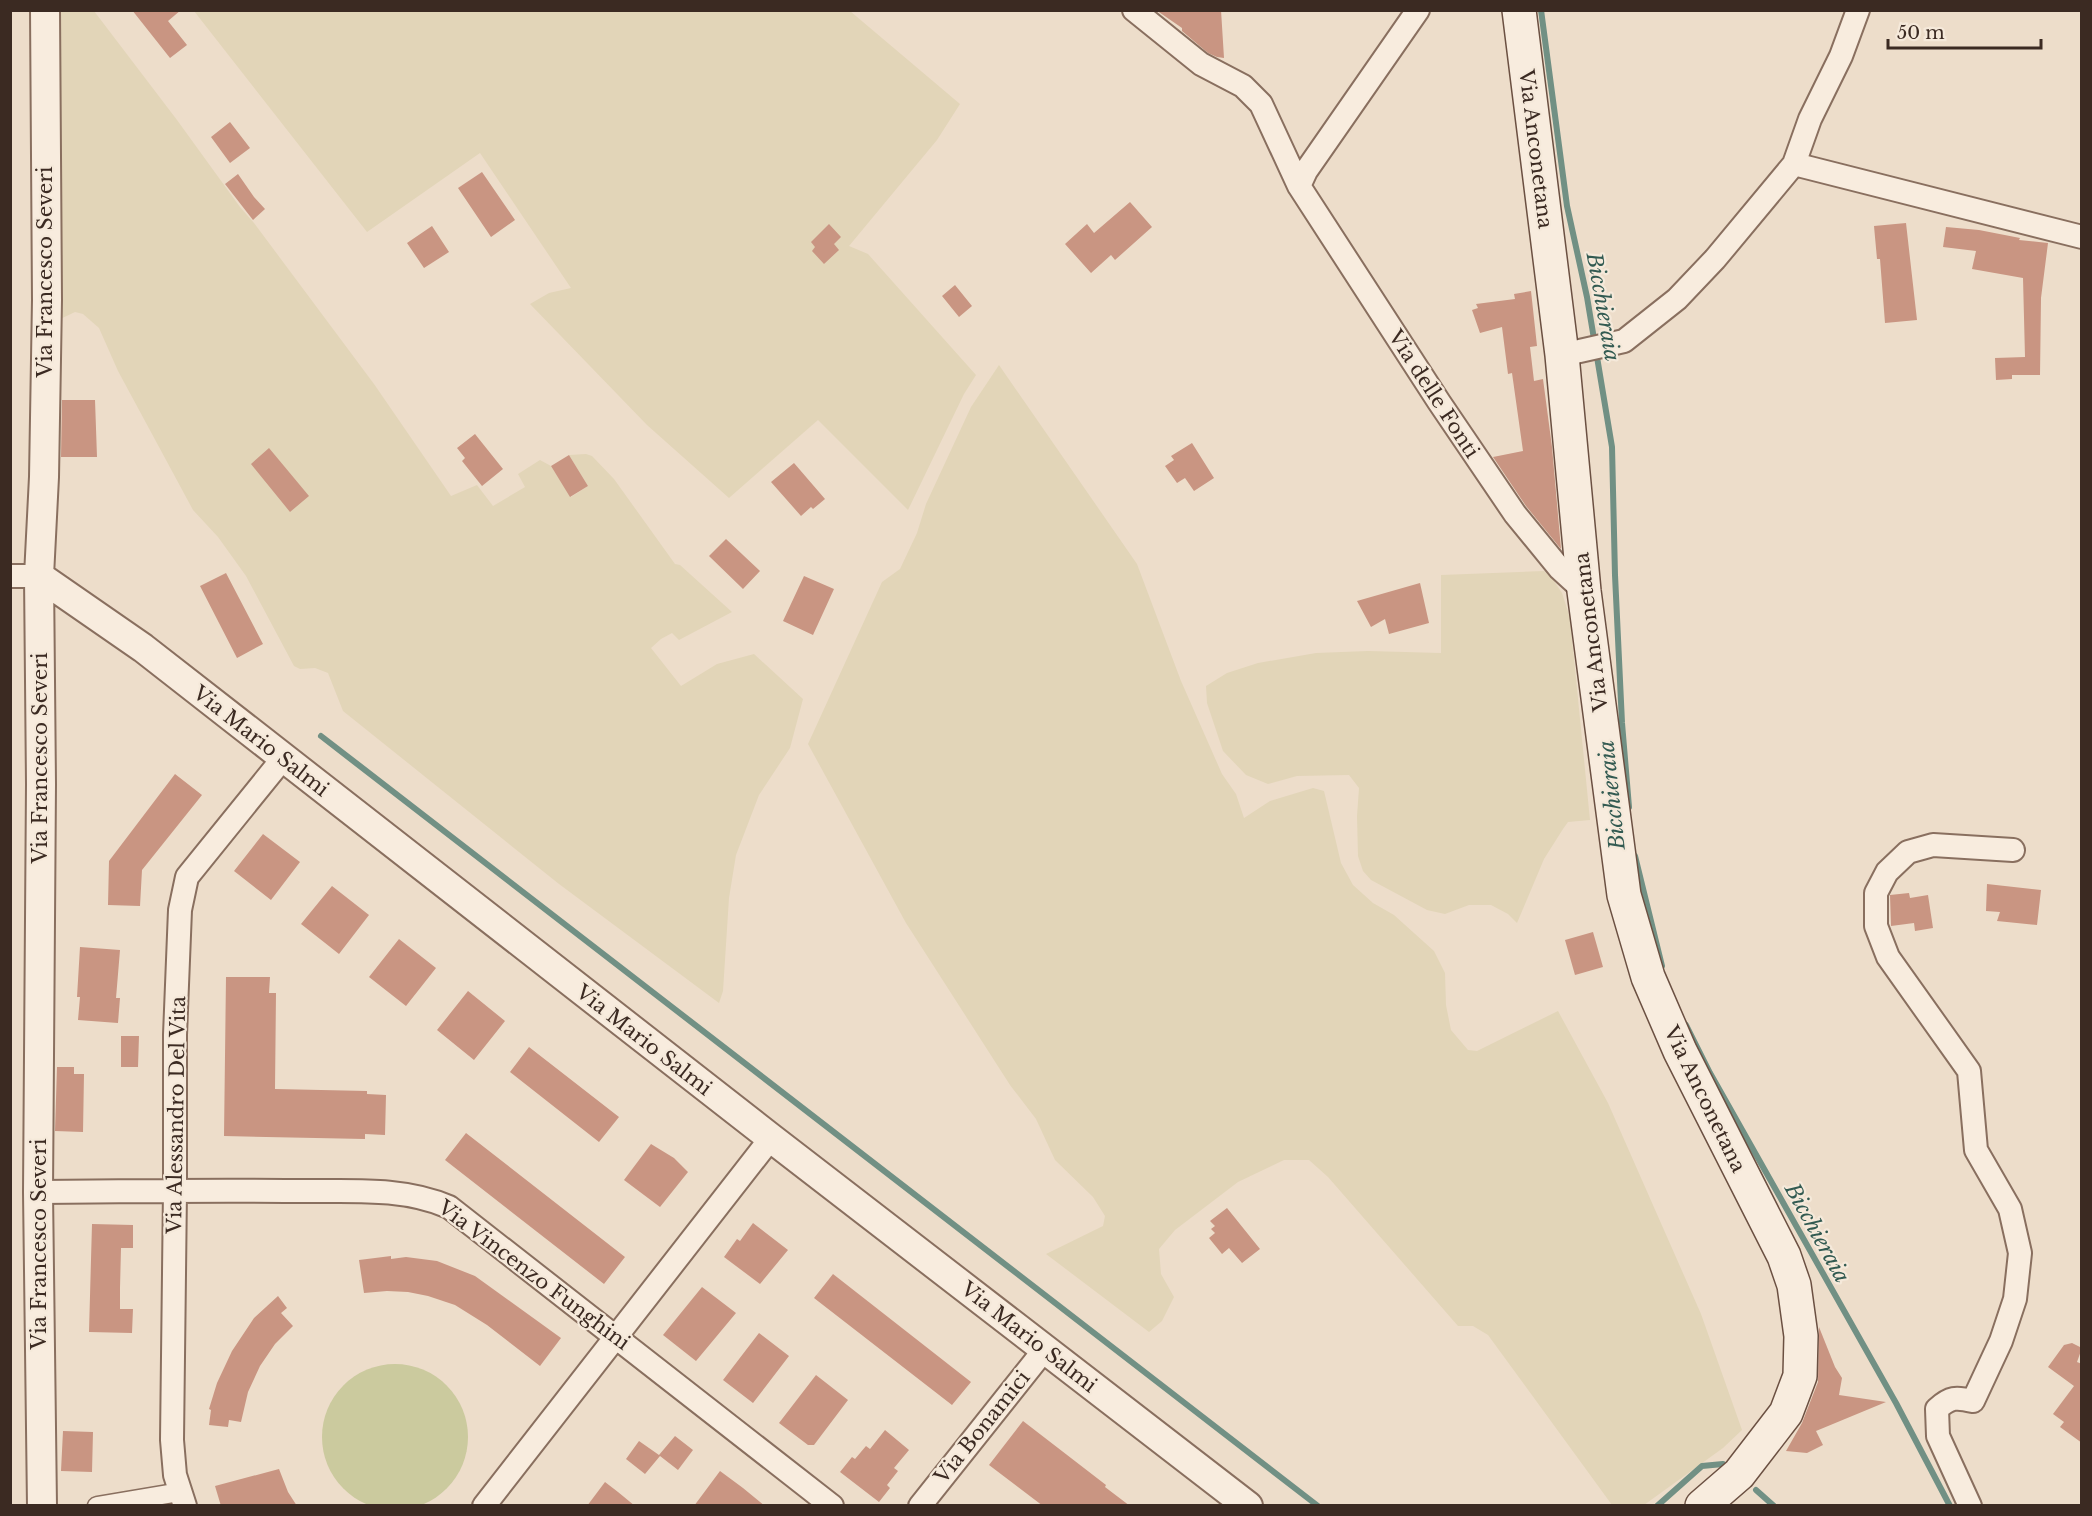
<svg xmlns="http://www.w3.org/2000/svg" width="2092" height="1516" font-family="'Libre Baskerville',serif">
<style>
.farmland{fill:#e2d5b8}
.green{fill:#cbca9e}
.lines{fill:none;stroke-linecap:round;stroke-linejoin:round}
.stream{stroke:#719084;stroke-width:6}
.building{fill:#c99582}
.pedestrian-casing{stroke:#896f5f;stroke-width:21}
.minor-casing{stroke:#896f5f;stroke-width:26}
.tertiary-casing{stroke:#896f5f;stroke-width:32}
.secondary-casing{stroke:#6b5042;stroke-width:36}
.pedestrian{stroke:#f8ecde;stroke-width:18}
.minor{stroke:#f8ecde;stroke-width:22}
.tertiary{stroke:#f8ecde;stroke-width:28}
.secondary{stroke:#f8ecde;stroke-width:33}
.labels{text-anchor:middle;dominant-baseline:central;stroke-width:4.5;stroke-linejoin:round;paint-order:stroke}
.street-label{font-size:20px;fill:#3b2a22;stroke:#f5e9da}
.water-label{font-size:21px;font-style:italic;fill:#325a51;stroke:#f5e9da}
</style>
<rect width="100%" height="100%" fill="#edddca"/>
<path class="farmland" d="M 58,11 L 94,11 L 177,120 L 240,207 L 254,223 L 374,384 L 451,496 L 477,485 L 493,506 L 525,487 L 518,474 L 540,460 L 551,466 L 571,497 L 588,486 L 569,455 L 586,454 L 592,456 L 614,479 L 675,564 L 680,565 L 732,612 L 679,640 L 672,633 L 661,639 L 651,648 L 681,686 L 717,664 L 754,654 L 803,699 L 790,748 L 759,795 L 736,855 L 729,898 L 723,991 L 719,1003 L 559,884 L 343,711 L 328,673 L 315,668 L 300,669 L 294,666 L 246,576 L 218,537 L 193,510 L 118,371 L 99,328 L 83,314 L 75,312 L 54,322 Z
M 194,11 L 850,11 L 960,104 L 937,140 L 849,246 L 868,254 L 976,375 L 964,394 L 908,510 L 818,420 L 729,498 L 647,425 L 530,304 L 549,293 L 571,288 L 480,153 L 367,232 Z
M 999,365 L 1137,564 L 1181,681 L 1222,774 L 1236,794 L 1244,818 L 1270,801 L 1313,788 L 1324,791 L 1341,863 L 1353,885 L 1373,903 L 1394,915 L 1434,951 L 1445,973 L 1446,1005 L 1451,1030 L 1468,1050 L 1477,1051 L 1558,1011 L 1608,1103 L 1701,1314 L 1742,1430 L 1723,1448 L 1644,1505 L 1612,1505 L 1488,1335 L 1473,1326 L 1458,1326 L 1328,1177 L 1309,1160 L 1284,1160 L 1238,1182 L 1175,1230 L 1159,1249 L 1161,1274 L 1174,1297 L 1162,1321 L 1149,1332 L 1046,1254 L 1103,1226 L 1105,1216 L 1093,1197 L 1055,1160 L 1036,1119 L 1010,1085 L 906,923 L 808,744 L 882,582 L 900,569 L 917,533 L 926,504 L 971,407 Z
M 1544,571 L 1552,578 L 1562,593 L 1570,618 L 1590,820 L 1568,822 L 1563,829 L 1544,859 L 1517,923 L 1508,914 L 1491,905 L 1469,905 L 1445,914 L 1427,910 L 1371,880 L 1363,871 L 1358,856 L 1357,816 L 1359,788 L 1349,775 L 1297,776 L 1268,784 L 1246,775 L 1223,751 L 1207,703 L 1206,686 L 1227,673 L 1258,663 L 1316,653 L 1368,651 L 1441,653 L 1441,575 Z"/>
<path class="green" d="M322 1437a73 73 0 1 1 146 0a73 73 0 1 1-146 0Z"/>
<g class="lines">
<path class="stream" d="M 1541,10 L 1567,206 L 1587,297 L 1612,447 L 1615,575 L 1622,723 L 1629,807
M 321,736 L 1318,1506
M 1635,856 L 1662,966
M 1686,1025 L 1710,1073 L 1896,1403 L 1950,1506
M 1756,1490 L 1774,1506
M 1657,1506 L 1702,1466 L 1723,1464"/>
</g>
<path class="building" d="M 132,10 L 181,10 L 168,21 L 187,45 L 170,58 Z
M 1156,10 L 1221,10 L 1224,58 L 1217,57 L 1208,53 L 1182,31 L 1182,28 Z
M 230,122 L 250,148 L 230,163 L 211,137 Z
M 482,172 L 515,220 L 491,237 L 458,188 Z
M 238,174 L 254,197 L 265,209 L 253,220 L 225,184 Z
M 1130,202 L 1152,227 L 1115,260 L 1111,255 L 1091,273 L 1065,244 L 1087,224 L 1094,233 Z
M 1906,223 L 1917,320 L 1885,323 L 1880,259 L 1877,259 L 1874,226 Z
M 829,224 L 841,237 L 834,244 L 839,250 L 824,264 L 812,251 L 815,247 L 811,242 Z
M 432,226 L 449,252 L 424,268 L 407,243 Z
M 1946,227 L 1979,230 L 2020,238 L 2019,240 L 2048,243 L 2041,298 L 2040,375 L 2012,375 L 2012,379 L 1996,380 L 1995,358 L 2025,357 L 2023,278 L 1972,269 L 1976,251 L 1943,247 Z
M 955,285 L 972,306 L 959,317 L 942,296 Z
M 1531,291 L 1537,346 L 1530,347 L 1534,381 L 1543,379 L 1552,447 L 1561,549 L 1526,506 L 1493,457 L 1523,451 L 1512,373 L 1508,374 L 1502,327 L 1480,333 L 1472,310 L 1478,308 L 1476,304 L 1515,299 L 1514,294 Z
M 62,400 L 95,400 L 97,457 L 61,457 Z
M 475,434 L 503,469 L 482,486 L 462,461 L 465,458 L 457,448 Z
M 1192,443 L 1214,478 L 1194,491 L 1185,478 L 1177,483 L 1165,466 L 1174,460 L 1171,456 Z
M 269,448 L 309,496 L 290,512 L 251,464 Z
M 569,455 L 588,486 L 570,497 L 551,466 Z
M 794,463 L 825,499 L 813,509 L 811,507 L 801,516 L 771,482 Z
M 726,539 L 760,571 L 743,589 L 709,556 Z
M 226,573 L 263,644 L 237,658 L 200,586 Z
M 804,576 L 834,589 L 813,635 L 783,621 Z
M 1420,583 L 1429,623 L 1389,634 L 1385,619 L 1371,627 L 1357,601 Z
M 175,774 L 202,795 L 142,870 L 140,906 L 108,905 L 109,861 Z
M 263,834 L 300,862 L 271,900 L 234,871 Z
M 1987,884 L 2041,890 L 2037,925 L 1997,921 L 2000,912 L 1986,911 Z
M 332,886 L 369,915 L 339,954 L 301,924 Z
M 1909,893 L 1910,898 L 1928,895 L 1933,928 L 1915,931 L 1914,923 L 1891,926 L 1890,895 Z
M 1593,932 L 1603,967 L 1575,975 L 1565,940 Z
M 399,939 L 436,968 L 406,1006 L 369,977 Z
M 80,947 L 120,950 L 116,998 L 120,998 L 118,1023 L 78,1020 L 80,997 L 77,997 Z
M 226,977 L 270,977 L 269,993 L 276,993 L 275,1089 L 367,1091 L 367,1094 L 386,1095 L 385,1135 L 365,1134 L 365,1139 L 224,1136 Z
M 468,991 L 505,1021 L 474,1060 L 437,1030 Z
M 121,1036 L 139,1036 L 138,1067 L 121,1067 Z
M 529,1047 L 619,1117 L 599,1142 L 510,1072 Z
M 57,1067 L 74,1067 L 74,1074 L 84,1074 L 83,1132 L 55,1131 Z
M 466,1133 L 625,1257 L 604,1284 L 445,1160 Z
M 651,1144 L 674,1158 L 688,1172 L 660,1207 L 624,1180 Z
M 1227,1208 L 1260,1249 L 1242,1263 L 1229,1248 L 1222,1254 L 1209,1238 L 1215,1233 L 1211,1229 L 1215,1226 L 1210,1221 Z
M 753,1223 L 788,1250 L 760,1284 L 724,1257 L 737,1239 L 740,1241 Z
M 92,1224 L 133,1225 L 133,1248 L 121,1248 L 120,1288 L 120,1309 L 133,1309 L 132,1333 L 89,1332 Z
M 391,1256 L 391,1259 L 406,1257 L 437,1261 L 475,1276 L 561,1338 L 540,1366 L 487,1325 L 455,1305 L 428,1296 L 408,1292 L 387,1291 L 364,1293 L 359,1260 Z
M 833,1274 L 971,1382 L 952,1405 L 814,1298 Z
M 702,1287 L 736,1313 L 696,1361 L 663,1335 Z
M 278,1296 L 287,1308 L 281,1313 L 293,1326 L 275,1344 L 260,1366 L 248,1392 L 241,1422 L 229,1420 L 228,1427 L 209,1425 L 211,1410 L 209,1409 L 217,1383 L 232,1351 L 254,1318 Z
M 1819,1327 L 1835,1367 L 1842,1378 L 1839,1395 L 1886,1402 L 1816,1431 L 1823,1445 L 1807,1453 L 1786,1451 L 1802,1423 L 1818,1382 Z
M 759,1333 L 789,1356 L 753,1403 L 723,1380 Z
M 2072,1343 L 2082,1348 L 2077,1362 L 2082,1364 L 2082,1443 L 2060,1427 L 2064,1422 L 2053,1414 L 2074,1386 L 2048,1367 L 2064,1345 Z
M 816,1375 L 848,1400 L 814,1445 L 808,1445 L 779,1423 Z
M 1023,1421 L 1106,1485 L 1105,1487 L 1130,1506 L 1043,1506 L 989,1465 Z
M 885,1430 L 909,1450 L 894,1468 L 898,1471 L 887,1485 L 890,1488 L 879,1502 L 840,1472 L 852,1457 L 855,1459 L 866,1446 L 870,1449 Z
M 63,1431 L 93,1432 L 92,1472 L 61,1471 Z
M 675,1436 L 693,1450 L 678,1470 L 660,1456 L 645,1474 L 626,1459 L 639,1441 L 659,1455 Z
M 279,1469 L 288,1492 L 297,1506 L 221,1506 L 215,1486 Z
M 720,1471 L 743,1488 L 765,1506 L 694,1506 Z
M 605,1482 L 618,1492 L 635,1506 L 587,1506 Z"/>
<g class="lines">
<defs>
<path id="pedestrian" d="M 97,1506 L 180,1492"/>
<path id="minor" d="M 1134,10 L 1201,64 L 1243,86 L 1261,104 L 1299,186 L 1439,402 L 1515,514 L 1560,569 L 1584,591
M 1794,164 L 2082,237
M 1299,186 L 1306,171 L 1418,10
M 1562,355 L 1624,341 L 1677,299 L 1715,259 L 1794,164 L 1810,119 L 1841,56 L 1858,10
M 10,576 L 39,576
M 38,1192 C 124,1191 209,1190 295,1191 C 346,1192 401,1186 449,1207 L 832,1506
M 185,1506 L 175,1475 L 172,1440 L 175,1190 L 175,1035 L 180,910 L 187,877 L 284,757
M 484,1506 L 771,1138
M 920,1506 L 1045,1349
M 1970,1506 L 1938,1436 L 1937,1409 C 1950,1397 1956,1397 1973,1401 L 2001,1341 L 2015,1299 L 2020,1253 L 2010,1209 L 1976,1150 L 1969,1071 L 1888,957 L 1876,926 L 1876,893 L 1887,872 L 1908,852 L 1933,845 L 2013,850"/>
<path id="tertiary" d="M 39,576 L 143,648 L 771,1138 L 1248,1506
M 42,1506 L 38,1192 L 41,784 L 39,576 L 44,477 L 47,300 L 45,10"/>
<path id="secondary" d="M 1519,10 L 1562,355 L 1584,591 L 1624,895 L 1648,977 L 1680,1051 L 1784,1256 L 1794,1285 L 1801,1336 L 1800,1376 L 1786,1413 L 1739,1474 L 1702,1506"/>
</defs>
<use href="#pedestrian" class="pedestrian-casing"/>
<use href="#minor" class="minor-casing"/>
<use href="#tertiary" class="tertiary-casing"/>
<use href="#secondary" class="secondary-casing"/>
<use href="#pedestrian" class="pedestrian"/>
<use href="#minor" class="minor"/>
<use href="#tertiary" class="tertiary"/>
<use href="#secondary" class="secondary"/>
</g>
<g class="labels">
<g class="street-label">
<text transform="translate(1536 149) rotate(83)">Via Anconetana</text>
<text transform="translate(45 272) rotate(-90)">Via Francesco Severi</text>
<text transform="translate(1434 394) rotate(57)">Via delle Fonti</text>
<text transform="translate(1591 632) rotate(-97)">Via Anconetana</text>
<text transform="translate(261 741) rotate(38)">Via Mario Salmi</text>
<text transform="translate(40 758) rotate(-90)">Via Francesco Severi</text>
<text transform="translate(644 1040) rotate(38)">Via Mario Salmi</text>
<text transform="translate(1705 1099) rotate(64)">Via Anconetana</text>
<text transform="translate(176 1115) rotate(-89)">Via Alessandro Del Vita</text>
<text transform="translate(39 1244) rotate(-90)">Via Francesco Severi</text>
<text transform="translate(534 1275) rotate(37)">Via Vincenzo Funghini</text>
<text transform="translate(1029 1337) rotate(38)">Via Mario Salmi</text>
<text transform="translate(982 1427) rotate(-51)">Via Bonamici</text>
</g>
<g class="water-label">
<text transform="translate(1603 307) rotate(80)">Bicchieraia</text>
<text transform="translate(1612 795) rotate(-96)">Bicchieraia</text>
<text transform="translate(1817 1233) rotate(61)">Bicchieraia</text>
</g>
</g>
<rect width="2092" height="1516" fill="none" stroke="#3b2a22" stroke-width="24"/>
<path d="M1888 39v9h153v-9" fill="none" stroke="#3b2a22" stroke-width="3"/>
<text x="1897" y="39" font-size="18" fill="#3b2a22" stroke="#f5e9da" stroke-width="4.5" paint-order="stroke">50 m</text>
</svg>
